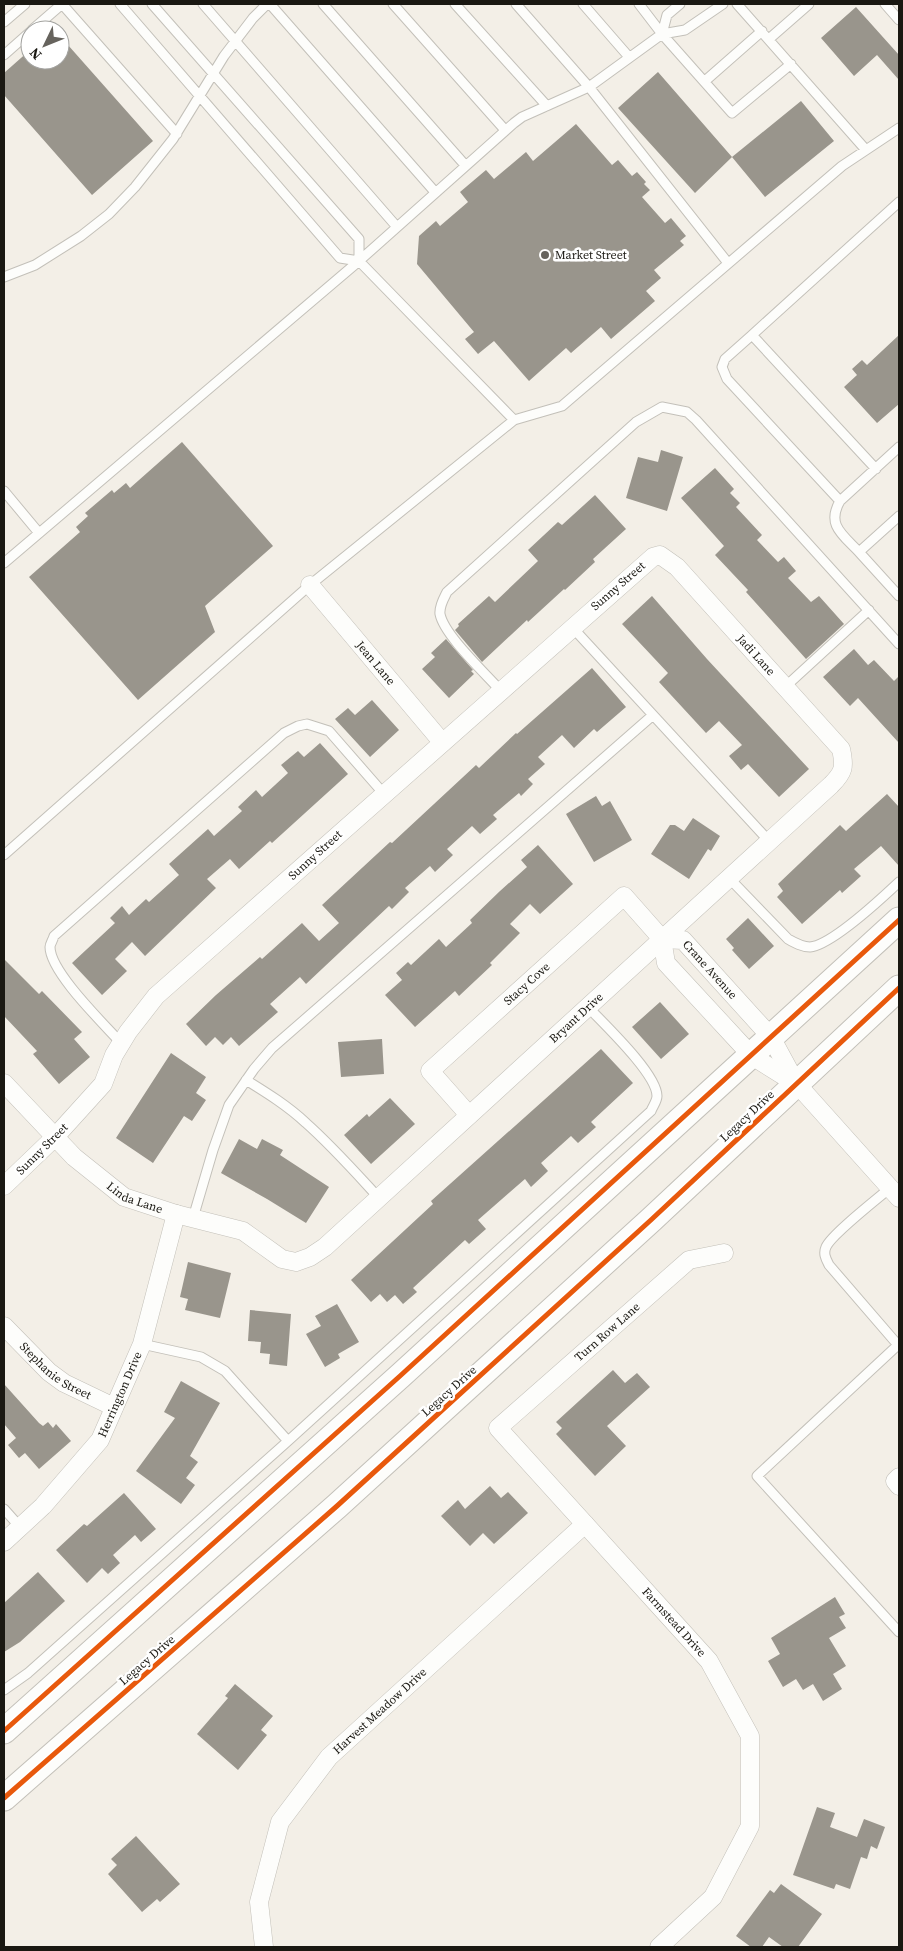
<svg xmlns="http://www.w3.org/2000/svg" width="903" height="1951" font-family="'Source Serif 4',serif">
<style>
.building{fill:#99958c}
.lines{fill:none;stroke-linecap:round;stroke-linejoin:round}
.lane-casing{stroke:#c3c0b9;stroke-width:11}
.street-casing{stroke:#c3c0b9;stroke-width:19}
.secondary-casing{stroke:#c3c0b9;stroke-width:27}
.lane{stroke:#fdfdfb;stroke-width:9}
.street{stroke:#fdfdfb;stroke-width:18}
.secondary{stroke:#fdfdfb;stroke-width:25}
.cycleway-casing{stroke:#fff;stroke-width:8}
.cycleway{stroke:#e8590c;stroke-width:5}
.poi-dot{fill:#66635d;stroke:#fff;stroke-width:2}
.labels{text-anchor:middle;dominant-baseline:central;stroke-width:5;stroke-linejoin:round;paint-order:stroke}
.poi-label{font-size:12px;fill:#1a1812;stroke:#fff;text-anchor:start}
.street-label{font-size:12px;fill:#1a1812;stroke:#fff}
</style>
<rect width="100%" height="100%" fill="#f3efe7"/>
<path class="building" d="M 856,7 L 899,55 L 899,80 L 877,55 L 854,76 L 821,38 Z
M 60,36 L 153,141 L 92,195 L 4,95 L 4,73 L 30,50 L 30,60 L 60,60 Z
M 658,72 L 732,157 L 695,193 L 618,108 Z
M 801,101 L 834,141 L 765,197 L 732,157 Z
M 576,124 L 612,165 L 618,160 L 632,176 L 637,172 L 646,182 L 644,184 L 650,190 L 642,197 L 665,223 L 671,218 L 686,236 L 680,241 L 684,245 L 654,270 L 661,278 L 646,291 L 655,301 L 611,339 L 601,327 L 571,353 L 566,348 L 529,381 L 494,341 L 478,354 L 465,339 L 474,332 L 417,264 L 419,236 L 436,221 L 440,226 L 468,202 L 460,192 L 486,170 L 494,179 L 526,152 L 533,161 Z
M 899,335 L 899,404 L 877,423 L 844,387 L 857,375 L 852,369 L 862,360 L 867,365 Z
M 182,442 L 273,546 L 205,606 L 215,632 L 138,700 L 29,577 L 80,532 L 76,527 L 88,516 L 85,513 L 112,490 L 114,493 L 126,483 L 130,488 Z
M 661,450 L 683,457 L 667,511 L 626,498 L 638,457 L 658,462 Z
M 715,468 L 734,489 L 730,493 L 740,503 L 736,507 L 762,535 L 757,540 L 778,562 L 784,557 L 796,571 L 788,578 L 811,602 L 819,596 L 844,624 L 806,659 L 746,592 L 748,590 L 715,555 L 724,546 L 681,498 Z
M 595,495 L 626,529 L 593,559 L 595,562 L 565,590 L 564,589 L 528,622 L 527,620 L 482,662 L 455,630 L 459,626 L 458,624 L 489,596 L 495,602 L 538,561 L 528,550 L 558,522 L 562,525 Z
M 652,596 L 707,659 L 809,769 L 779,797 L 748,764 L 741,770 L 729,756 L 742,745 L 719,721 L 706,733 L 659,682 L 668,673 L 622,624 Z
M 446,639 L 473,670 L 471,671 L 474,674 L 449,698 L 422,669 L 435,657 L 431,653 Z
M 854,649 L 868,665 L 874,660 L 894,681 L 899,676 L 899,743 L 858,698 L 850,706 L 823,677 Z
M 592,668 L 626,707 L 597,732 L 594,729 L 574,748 L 562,735 L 538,757 L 545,764 L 528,779 L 533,784 L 521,796 L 519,793 L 493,815 L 497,819 L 480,834 L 472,826 L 447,849 L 453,855 L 435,872 L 430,866 L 405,888 L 409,892 L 392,909 L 389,906 L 306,984 L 300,977 L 270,1004 L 278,1012 L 239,1046 L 231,1037 L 223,1045 L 215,1037 L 206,1046 L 186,1024 L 216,995 L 260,957 L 262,959 L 302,923 L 319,941 L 339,923 L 322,905 L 390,842 L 392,843 L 476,765 L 479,768 L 516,733 L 517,734 Z
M 372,700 L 399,730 L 370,757 L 335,719 L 348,708 L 355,715 Z
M 320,743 L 348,774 L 272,843 L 270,841 L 239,869 L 230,859 L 207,879 L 216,888 L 145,956 L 132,942 L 115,959 L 127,971 L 102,995 L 72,963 L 115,923 L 110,918 L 122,906 L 129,915 L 146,899 L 149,902 L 179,875 L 169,864 L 208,829 L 214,836 L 242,811 L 238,807 L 256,790 L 262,797 L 288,773 L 281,765 L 298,751 L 304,757 Z
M 887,794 L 899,807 L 899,866 L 881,846 L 854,869 L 861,876 L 842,893 L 840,890 L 802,924 L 777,897 L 783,891 L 778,884 L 840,825 L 846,831 Z
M 596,796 L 602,806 L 610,801 L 632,840 L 594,862 L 566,814 Z
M 693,818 L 720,836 L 711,851 L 708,849 L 689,879 L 651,854 L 670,825 L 675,825 L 684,831 Z
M 538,845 L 573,884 L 540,914 L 530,904 L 510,924 L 520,933 L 490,963 L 492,965 L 459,996 L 455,991 L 415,1027 L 385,995 L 402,980 L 396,973 L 408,962 L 411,965 L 439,939 L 446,947 L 472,923 L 470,920 L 500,891 L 527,867 L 521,860 Z
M 748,918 L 774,946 L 749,969 L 732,950 L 734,948 L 726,939 Z
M 4,959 L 39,994 L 42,991 L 82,1032 L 74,1039 L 90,1057 L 59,1084 L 33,1054 L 37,1051 L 4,1016 Z
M 660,1002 L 689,1034 L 661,1059 L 632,1027 Z
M 382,1039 L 384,1074 L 341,1077 L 338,1042 Z
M 601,1049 L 633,1083 L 591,1122 L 596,1127 L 578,1143 L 571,1136 L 541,1163 L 548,1171 L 531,1187 L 525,1179 L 478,1220 L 486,1229 L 469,1244 L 465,1240 L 413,1288 L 417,1292 L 403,1304 L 395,1295 L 387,1302 L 380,1294 L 371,1302 L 351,1280 L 433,1204 L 431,1201 Z
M 171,1053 L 206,1077 L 196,1093 L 206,1100 L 192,1121 L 184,1116 L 153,1163 L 116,1138 Z
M 390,1098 L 415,1124 L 371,1164 L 344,1135 L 367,1114 L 369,1117 Z
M 239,1139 L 257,1149 L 262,1139 L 283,1150 L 280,1155 L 329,1187 L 306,1223 L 267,1199 L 221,1173 Z
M 188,1262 L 231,1273 L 220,1318 L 185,1310 L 188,1299 L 180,1297 Z
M 337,1304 L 359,1342 L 338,1354 L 340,1358 L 325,1367 L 306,1334 L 321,1326 L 315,1316 Z
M 250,1310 L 291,1314 L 287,1366 L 269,1364 L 270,1354 L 260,1353 L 261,1342 L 248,1341 Z
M 613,1370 L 625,1383 L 637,1373 L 650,1387 L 607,1426 L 626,1446 L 595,1476 L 556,1434 L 562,1428 L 556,1422 Z
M 181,1381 L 220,1403 L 190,1456 L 198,1462 L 186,1478 L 195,1485 L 181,1504 L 136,1471 L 175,1418 L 164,1412 Z
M 4,1384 L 39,1423 L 43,1426 L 48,1422 L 53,1428 L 56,1424 L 71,1441 L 39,1469 L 25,1453 L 19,1458 L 8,1445 L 16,1438 L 4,1424 Z
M 490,1486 L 501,1498 L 508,1492 L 528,1513 L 494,1544 L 483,1533 L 470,1546 L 441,1516 L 458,1500 L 465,1509 Z
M 124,1493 L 156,1529 L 141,1542 L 135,1535 L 113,1555 L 120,1563 L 108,1574 L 102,1568 L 87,1583 L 56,1550 L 84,1524 L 87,1526 Z
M 38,1572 L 65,1601 L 20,1642 L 4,1652 L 4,1603 Z
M 835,1597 L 845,1614 L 839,1617 L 846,1628 L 829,1638 L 846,1666 L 833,1674 L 842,1689 L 823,1701 L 813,1684 L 803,1690 L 796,1679 L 783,1687 L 768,1661 L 780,1654 L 771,1638 Z
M 235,1684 L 273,1716 L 261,1730 L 267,1735 L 238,1770 L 197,1734 L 228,1698 L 225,1696 Z
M 817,1807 L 835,1813 L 830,1827 L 857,1837 L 864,1819 L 885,1827 L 877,1849 L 871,1846 L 867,1859 L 861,1857 L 850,1889 L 836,1884 L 834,1889 L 793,1875 Z
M 136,1836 L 180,1884 L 160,1902 L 157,1899 L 142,1912 L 108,1874 L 117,1865 L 111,1859 Z
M 781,1884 L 822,1914 L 798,1947 L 783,1947 L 769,1937 L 762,1947 L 751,1947 L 736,1936 L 770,1890 L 774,1893 Z"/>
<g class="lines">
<defs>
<path id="lane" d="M 62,4 L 177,134
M 120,4 L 340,258 L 359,261
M 152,4 L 359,239 L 359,261
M 203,4 L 397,227
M 270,4 L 435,192
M 323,4 L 465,165
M 393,4 L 505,130
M 455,4 L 547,106
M 516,4 L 589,87 L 728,263
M 583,4 L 629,57
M 639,4 L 662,34 L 732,113 L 791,64
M 737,4 L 866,150
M 885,4 L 899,20
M 4,22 L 25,4
M 32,30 L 62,4
M 662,34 L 667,15 L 680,4
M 769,39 L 809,4
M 4,55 L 30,32
M 705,81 L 762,31
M 359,261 L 514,123 L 522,117 L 589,87 L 662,34 L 685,30 L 723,4
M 4,277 L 35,265 L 81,236 L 109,214 L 135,187 L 173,139 L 224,56 L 253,18 L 267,4
M 752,335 L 725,359 L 722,367 L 727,379 L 840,501
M 514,420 L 562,406 L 842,166 L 899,128
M 876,469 L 752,335 L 899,202
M 4,491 L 39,533
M 899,516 L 859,552 L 899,596
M 859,552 C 843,535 826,525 840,501 L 899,447
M 4,563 L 359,261 L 514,420 L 310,585 L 4,855
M 572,627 L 769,841
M 785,687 L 869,610
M 500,690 C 485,673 444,635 440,614 C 439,606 444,598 447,592 L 636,422 L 662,407 L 687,412 L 696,420 L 899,644
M 729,878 L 788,939 C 795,943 802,947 810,947 C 832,945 882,898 899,882
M 121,1043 C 104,1024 50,972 50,947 C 50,944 53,940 54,936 L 284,733 L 298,726 L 307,724 L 329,731 L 384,794
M 246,1080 C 267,1093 288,1106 306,1123 C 332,1146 355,1172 379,1198
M 890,1188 C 877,1199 831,1235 826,1247 C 823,1254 826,1259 829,1265 L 898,1345
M 193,1218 L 213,1150 L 229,1105 L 254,1069 L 272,1048 L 653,715
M 142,1344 L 201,1357 L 225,1371 L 288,1441
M 899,1344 L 757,1476 L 899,1632
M 4,1509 L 20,1527
M 4,1690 L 28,1673 L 288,1441 L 651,1111 C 653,1106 657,1101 657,1096 C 657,1074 604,1024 588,1007"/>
<g id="street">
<path id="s1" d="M 310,585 L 442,742"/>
<path id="s2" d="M 662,939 L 683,940 L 771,1037 L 796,1083 L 899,1198"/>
<path d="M 662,939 L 666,963 L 739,1042 L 752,1056 L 795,1083"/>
<path id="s3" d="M 4,1083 L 74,1157 L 124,1197 L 176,1214 L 243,1231 L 282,1259 L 296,1262 L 310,1257 L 325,1247 L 831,785 C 844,772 845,767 841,749 L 677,567 L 660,555 L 653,557 L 156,996 L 128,1032 L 114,1055 L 103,1084 L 55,1137 L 4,1186"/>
<path id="s4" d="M 469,1115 L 430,1071 L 624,896 L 662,939"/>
<path id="s5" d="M 4,1326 L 49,1372 L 64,1383 L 114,1407"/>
<path d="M 899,1477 L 895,1481 L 899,1486"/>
<path id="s6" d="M 4,1542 L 43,1506 L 100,1440 L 142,1344 L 176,1214"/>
<path id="s7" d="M 264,1947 L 259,1902 L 280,1822 L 329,1757 L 585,1524"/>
<path id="s8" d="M 659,1947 L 713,1897 L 750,1826 L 750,1736 L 709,1661 L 498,1428 L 689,1260 L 724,1253"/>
</g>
<path id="secondary" d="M 4,1731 L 400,1376 L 899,920
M 4,1798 L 337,1506 L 652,1219 L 899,988"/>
</defs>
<use href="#lane" class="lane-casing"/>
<use href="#street" class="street-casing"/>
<use href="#secondary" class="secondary-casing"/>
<use href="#lane" class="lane"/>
<use href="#street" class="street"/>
<use href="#secondary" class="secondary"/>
<defs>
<path id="cycleway" d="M 4,1731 L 400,1376 L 899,920
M 4,1798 L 337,1506 L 652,1219 L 899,988"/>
</defs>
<use href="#cycleway" class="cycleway-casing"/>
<use href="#cycleway" class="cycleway"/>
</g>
<circle class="poi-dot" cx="545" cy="255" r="5"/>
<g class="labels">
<g class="poi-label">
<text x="555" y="255">Market Street</text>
</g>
<g class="street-label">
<text transform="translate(618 586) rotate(-41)">Sunny Street</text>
<text transform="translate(756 655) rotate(48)">Jadi Lane</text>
<text stroke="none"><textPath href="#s1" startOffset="102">Jean Lane</textPath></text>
<text transform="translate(315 855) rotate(-42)">Sunny Street</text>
<text stroke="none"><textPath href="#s2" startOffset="61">Crane Avenue</textPath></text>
<text stroke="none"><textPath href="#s4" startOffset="189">Stacy Cove</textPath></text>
<text stroke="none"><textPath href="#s3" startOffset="725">Bryant Drive</textPath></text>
<text transform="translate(747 1116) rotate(-43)">Legacy Drive</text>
<text transform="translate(42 1149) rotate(-45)">Sunny Street</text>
<text stroke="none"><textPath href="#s3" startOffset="176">Linda Lane</textPath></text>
<text stroke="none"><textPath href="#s8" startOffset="789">Turn Row Lane</textPath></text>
<text stroke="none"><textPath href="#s5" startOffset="69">Stephanie Street</textPath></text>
<text transform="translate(449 1391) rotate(-42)">Legacy Drive</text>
<text stroke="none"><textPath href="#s6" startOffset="190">Herrington Drive</textPath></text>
<text transform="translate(674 1622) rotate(48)">Farmstead Drive</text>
<text transform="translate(147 1660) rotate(-41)">Legacy Drive</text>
<text stroke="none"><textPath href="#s7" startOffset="278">Harvest Meadow Drive</textPath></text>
</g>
</g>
<rect width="903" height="1951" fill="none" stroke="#1a1812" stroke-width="10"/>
<g transform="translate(45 45) rotate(227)"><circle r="24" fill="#ffffff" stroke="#a3a3a0"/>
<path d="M0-4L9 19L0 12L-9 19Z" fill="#66635d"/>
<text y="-8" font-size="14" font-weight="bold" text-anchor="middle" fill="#1a1812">N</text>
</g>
</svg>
